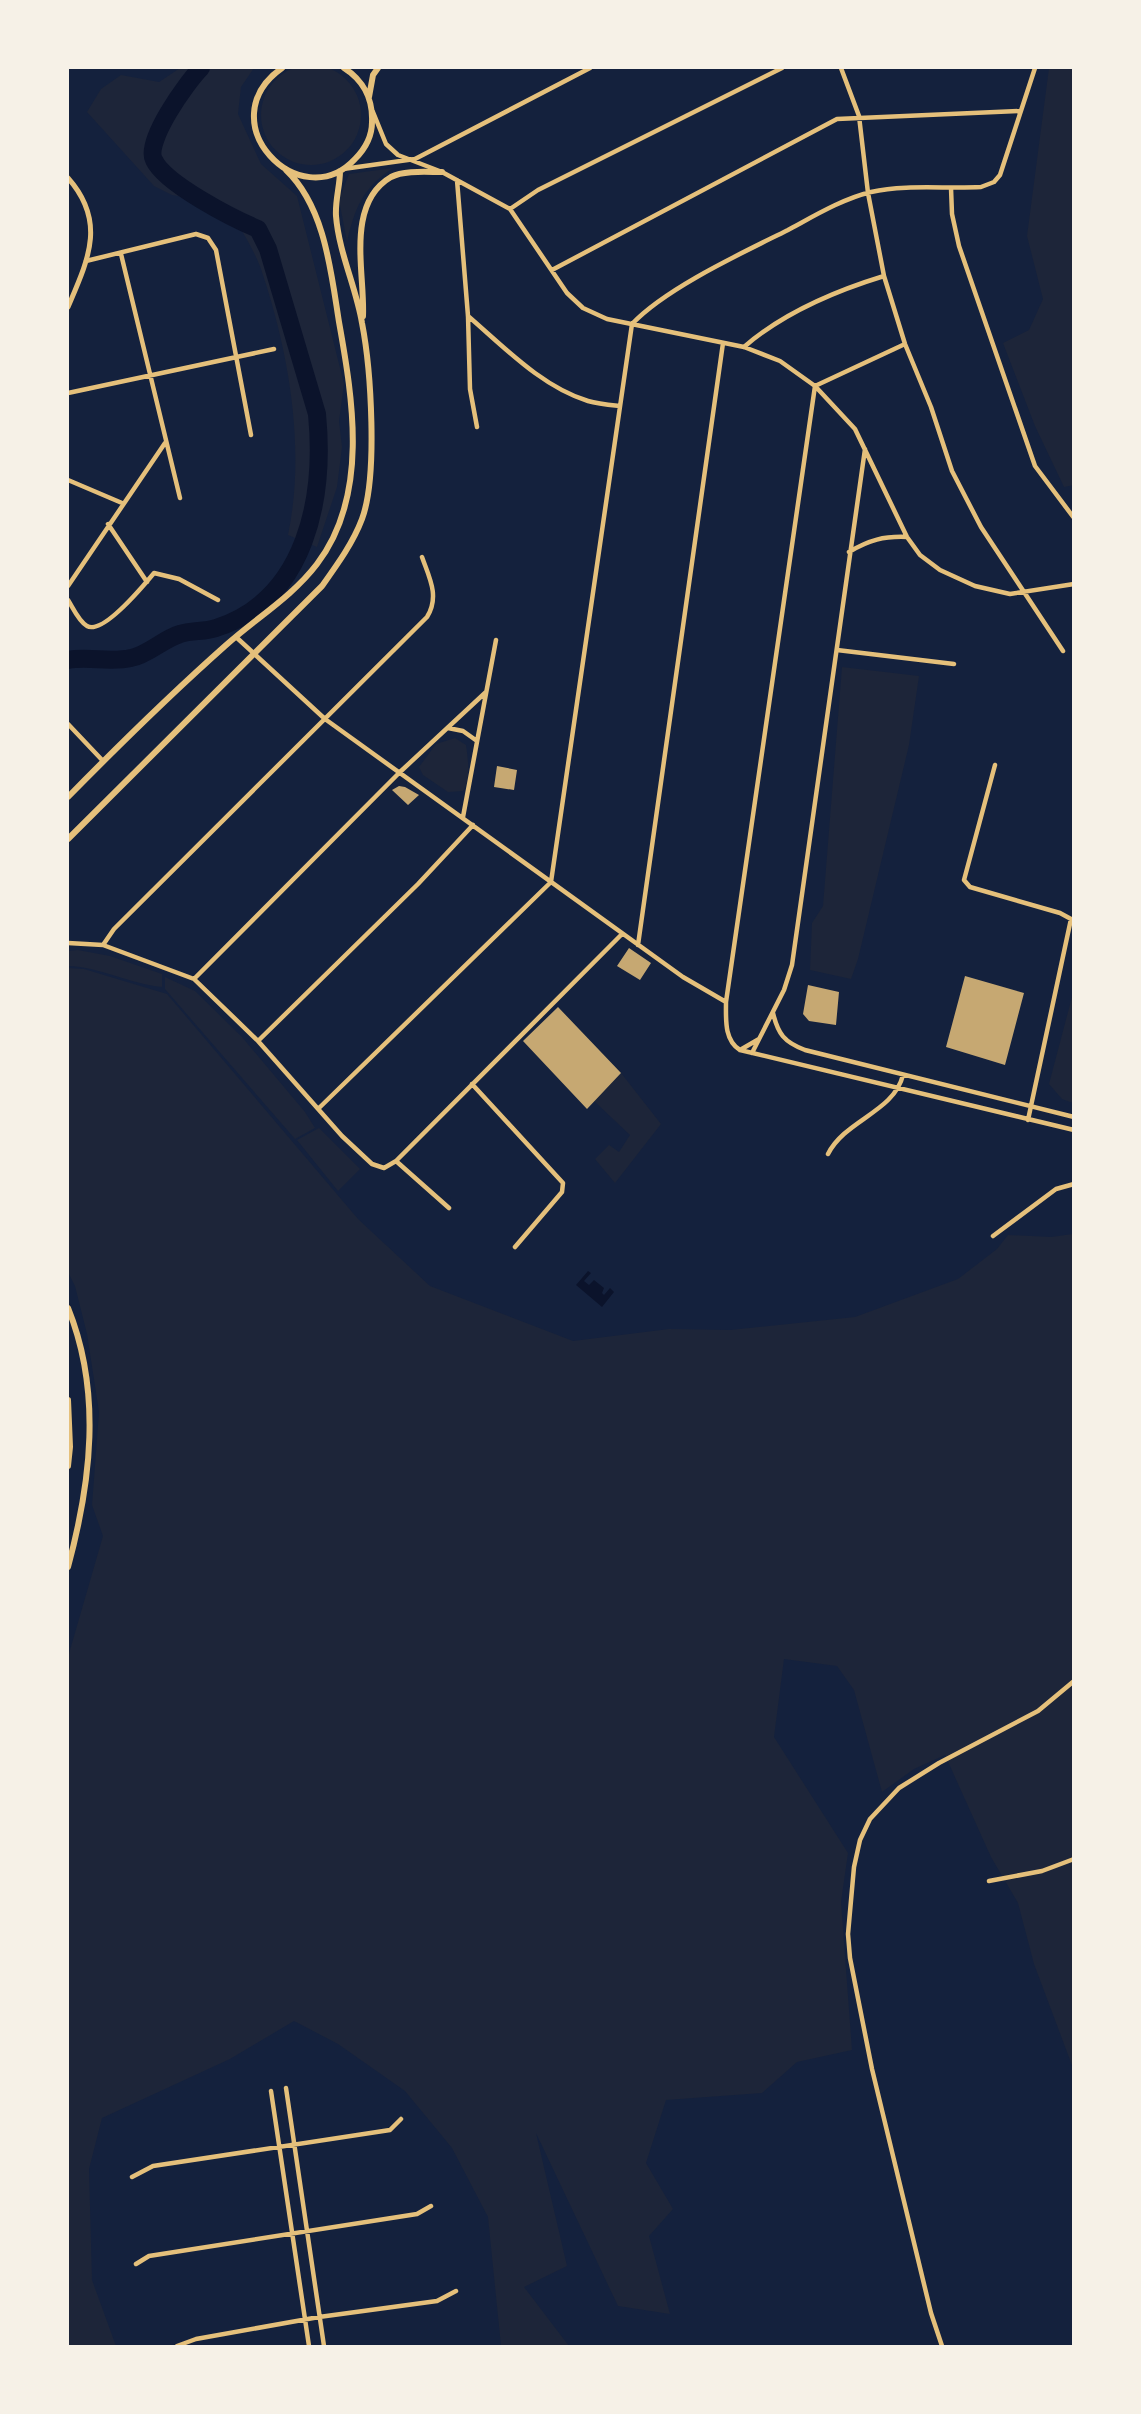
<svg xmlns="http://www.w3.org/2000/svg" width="1141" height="2414" font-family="'IBM Plex Sans',sans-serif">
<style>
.green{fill:#1d2539}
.water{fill:#0b132b}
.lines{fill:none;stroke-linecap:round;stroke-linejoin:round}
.river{stroke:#0b132b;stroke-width:18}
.building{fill:#c6a872}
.minor{stroke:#e5c07b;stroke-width:4.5}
.tertiary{stroke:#e5c07b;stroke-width:5}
.secondary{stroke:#e5c07b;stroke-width:6}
</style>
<rect width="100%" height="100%" fill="#14213d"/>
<path class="green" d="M261 115a50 50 0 1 1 100 0a50 50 0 1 1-100 0Z
M 180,68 L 254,68 L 241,87 L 238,114 L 261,164 L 297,196 L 344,384 L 339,421 L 342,447 L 337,487 L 317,547 L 288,535 C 306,448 289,352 261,269 C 253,247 238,225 226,205 L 172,195 L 154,186 L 87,112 L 101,89 L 121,75 L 159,82 Z
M 1049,68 L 1074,68 L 1074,485 L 1064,487 L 1035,426 L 1003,343 L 1029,330 L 1043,299 L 1027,236 Z
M 393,168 C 363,188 355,207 347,242 L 339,200 L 349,174 Z
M 842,667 L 919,676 L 909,745 L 858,959 L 851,979 L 810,970 L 812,923 L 823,906 Z
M 455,738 L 466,745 C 468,758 471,779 463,791 L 448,792 L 423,775 L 419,767 L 436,744 Z
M 78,950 L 110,956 L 162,974 L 162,987 C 130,984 100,967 68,966 L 68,951 Z
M 68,968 L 84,969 L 167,994 L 358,1219 L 430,1286 L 573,1341 L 669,1329 L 730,1330 L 855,1317 L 958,1279 L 997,1249 L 1008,1235 L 1051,1237 L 1073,1234 L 1073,2068 L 1034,1964 L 1018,1903 L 991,1857 L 945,1755 L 914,1769 L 882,1792 L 854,1690 L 837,1666 L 784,1659 L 774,1737 L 848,1853 L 841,1902 L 852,2050 L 797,2062 L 762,2093 L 666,2100 L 646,2163 L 673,2209 L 649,2236 L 670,2314 L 618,2306 L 536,2133 L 567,2266 L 524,2287 L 569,2346 L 501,2346 L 488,2217 L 452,2148 L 405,2091 L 338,2044 L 294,2021 L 230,2059 L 102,2118 L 89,2169 L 92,2280 L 116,2346 L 68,2346 L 68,1657 L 103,1536 L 92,1505 L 99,1412 L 87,1334 L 75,1286 L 68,1272 Z
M 165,977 L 195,991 L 242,1037 L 305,1112 L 315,1128 L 295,1139 L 165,989 Z
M 1073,993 L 1074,1103 L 1073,1103 L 1062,1099 L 1049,1084 Z
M 621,1073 L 661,1124 L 615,1183 L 595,1159 L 609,1145 L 619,1152 L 630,1135 L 594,1101 Z
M 319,1128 L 360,1169 L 338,1191 L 297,1140 Z"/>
<path class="water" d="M 588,1271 L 591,1273 L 584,1281 L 589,1285 L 594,1280 L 604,1288 L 602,1293 L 604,1295 L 610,1288 L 614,1292 L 602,1307 L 576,1285 Z"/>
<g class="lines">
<path class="river" d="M 68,660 C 89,656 110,663 131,658 C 148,655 163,639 180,634 C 191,630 205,632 216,628 C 307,599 325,497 317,414 L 268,249 L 258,229 C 234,219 165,184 154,160 C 144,142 187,82 201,68"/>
</g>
<path class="building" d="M 497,766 L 517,770 L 514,790 L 494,787 Z
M 399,786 L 405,787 L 419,795 L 408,805 L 392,790 Z
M 629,948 L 651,963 L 640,980 L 617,966 Z
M 965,976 L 1024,993 L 1005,1065 L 946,1047 Z
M 808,985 L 839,992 L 836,1025 L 809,1021 L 803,1014 Z
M 558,1007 L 621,1073 L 587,1109 L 523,1041 Z"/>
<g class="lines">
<path class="minor" d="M 841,68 L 859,116 L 868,193 L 884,276 L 905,344 L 931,407 L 952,471 L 981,527 L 1063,651
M 373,112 L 386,144 L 398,155 L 442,172 L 510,209 L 567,293 L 583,308 L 607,319 L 744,347 L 780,361 L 815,386 L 855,429 L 907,537 L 920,555 L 940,570 L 975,586 L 1010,594 L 1074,584
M 343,169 L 415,159 L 590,68
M 457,180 L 468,316 L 470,389 L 477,427
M 951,188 L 952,214 L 959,246 L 1035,466 L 1074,518
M 510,209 L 538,190 L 782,68
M 121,254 L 180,498
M 86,261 L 196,234 L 208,238 L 216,250 L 251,435
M 552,270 L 837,119 L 1020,111
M 468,316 C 504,347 542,387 588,401 C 598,404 610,405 620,406
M 744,347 C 783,313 835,291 884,276
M 68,393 L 274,349
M 68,480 L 122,503
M 108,524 L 147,582
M 849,552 C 869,540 884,536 907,537
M 68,586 L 165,443
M 68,600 C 73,608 79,622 87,626 C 103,635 144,585 154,573 L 179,579 L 218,600
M 236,637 L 325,719 L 683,977 L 726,1002 C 726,1019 724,1040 740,1050 L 1074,1130
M 837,650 L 954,664
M 68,724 L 103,761
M 448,728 L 463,731 L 477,741
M 995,765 L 964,880 L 970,887 L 1060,913 L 1071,919 L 1028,1120
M 463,817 L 496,640
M 68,943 L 103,945 L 194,979 L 258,1041 L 342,1136 L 372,1164 L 384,1168 L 396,1161 L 622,934
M 103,945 L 114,929 L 427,617 C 440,596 429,577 422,557
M 638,945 L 723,343
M 194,979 L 400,772 L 486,692
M 726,1002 L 815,386 L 905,344
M 773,1013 C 778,1034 784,1042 805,1050 L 1074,1117
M 258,1041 L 418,884 L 473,825
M 740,1050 L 759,1039
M 752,1053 L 784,990 L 792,965 L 865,449
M 472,1084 L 563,1183 L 562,1192 L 515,1247
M 318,1109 L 551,882 L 632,324 C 666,288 742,253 788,230 C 814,216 842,199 871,192 C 906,184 945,189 981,187 L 994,182 L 1000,175 L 1035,68
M 828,1154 C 845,1120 894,1112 903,1075
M 396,1161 L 449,1208
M 993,1236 L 1056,1189 L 1074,1184
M 989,1881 L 1042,1871 L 1074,1859
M 286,2088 L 324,2346
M 271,2091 L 309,2346
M 132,2177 L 153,2166 L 390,2130 L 401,2119
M 136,2264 L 149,2256 L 417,2214 L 431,2206
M 177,2346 L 196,2339 L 319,2317 L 437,2301 L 456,2291
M 942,2346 L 931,2313 L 872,2069 L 850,1958 L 848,1934 L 854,1867 L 860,1840 L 870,1819 L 899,1788 L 939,1763 L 1038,1711 L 1074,1681"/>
<path class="tertiary" d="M 68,178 C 107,222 88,260 68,307"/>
<path class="secondary" d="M 282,68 C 207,121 300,218 355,159 C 365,149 372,136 372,122 C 373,99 363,80 344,68
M 369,97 L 373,75 L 378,68
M 363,316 C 365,273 345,204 391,177 C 404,170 427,172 442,172
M 68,797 C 119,745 171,694 225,646 C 256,618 292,597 317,564 C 369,496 353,400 339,322 C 331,272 325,207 286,170
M 68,839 L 322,586 C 337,565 353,543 362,519 C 378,476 371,369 362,323 C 356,287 339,253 336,216 C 335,200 340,186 340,171
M 68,1308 C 102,1392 91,1482 68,1567
M 68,1400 L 70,1447 L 68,1466"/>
</g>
<rect width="1141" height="2414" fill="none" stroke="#f6f1e7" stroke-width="138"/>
</svg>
